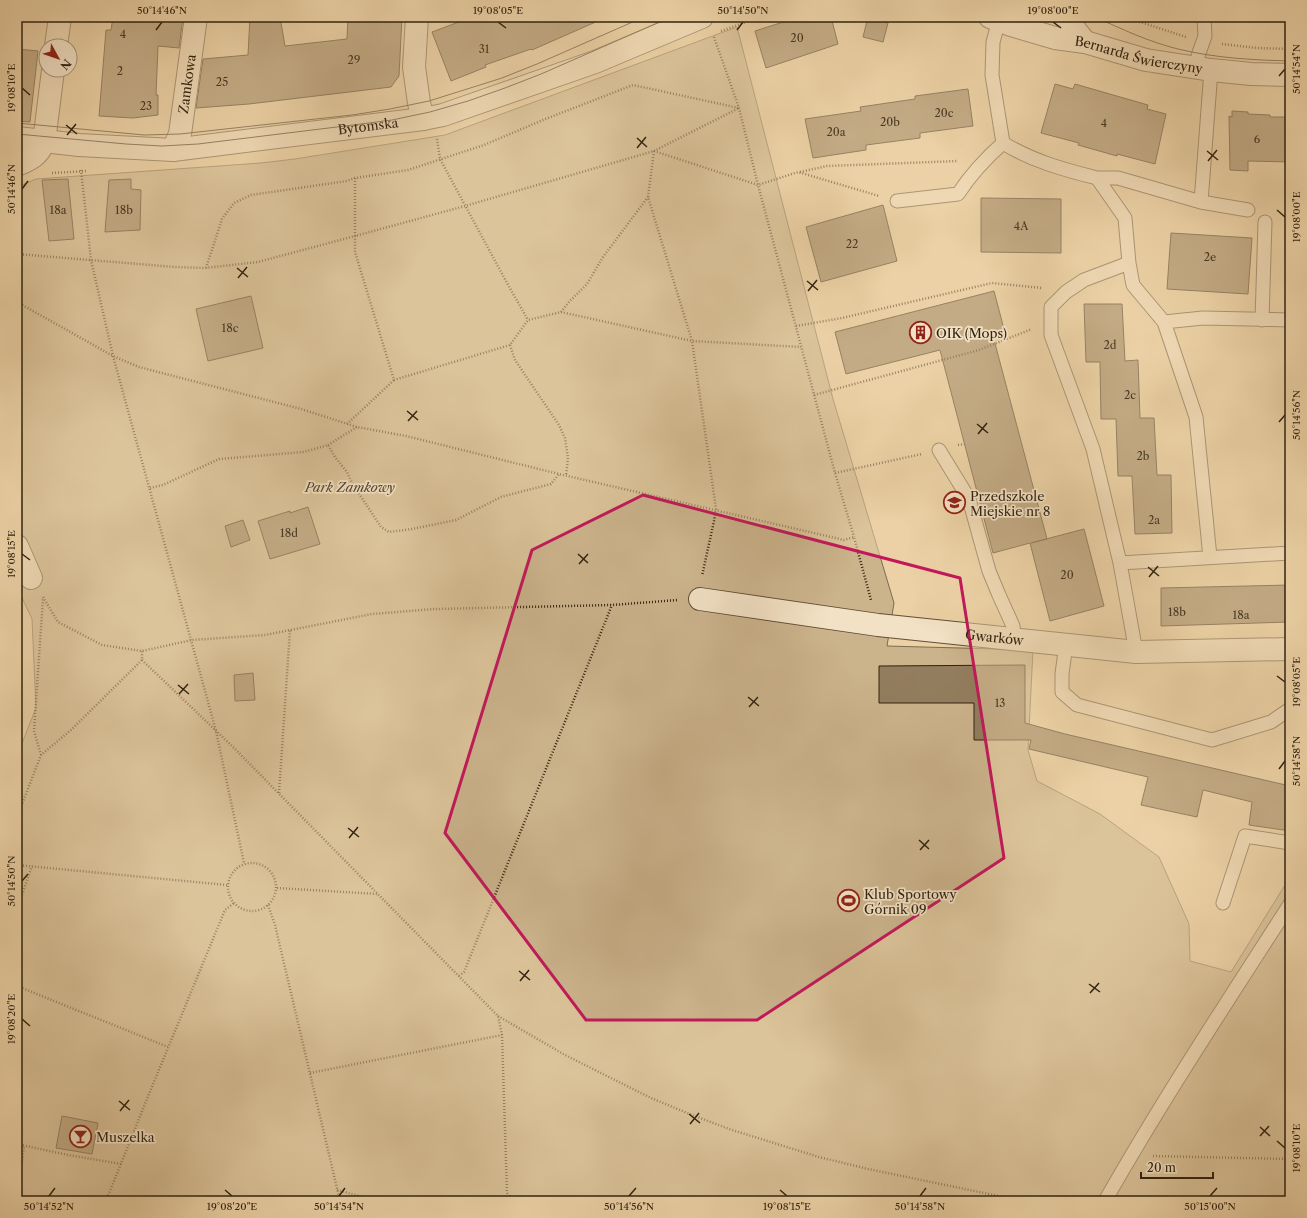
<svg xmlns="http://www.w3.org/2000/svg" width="1307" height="1218" font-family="'Libre Caslon Text',serif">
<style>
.green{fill:#cbb38c;stroke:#7e6b4e}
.building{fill:#927d5e;stroke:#312311}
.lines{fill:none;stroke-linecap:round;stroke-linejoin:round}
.service-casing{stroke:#604e36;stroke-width:15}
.minor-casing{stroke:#604e36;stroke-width:24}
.tertiary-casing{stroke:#604e36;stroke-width:24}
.path{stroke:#312311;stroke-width:2.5;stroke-dasharray:1 2;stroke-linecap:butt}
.service{stroke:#f2e1c4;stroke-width:13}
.minor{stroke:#f2e1c4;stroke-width:22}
.tertiary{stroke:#f2e1c4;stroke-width:22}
.tram{stroke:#312311;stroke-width:1}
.marked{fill:none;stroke:#c2185b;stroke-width:3;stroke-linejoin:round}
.ticks{fill:none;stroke:#312311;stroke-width:1.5}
.labels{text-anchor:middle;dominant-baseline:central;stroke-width:3.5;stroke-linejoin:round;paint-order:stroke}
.number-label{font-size:11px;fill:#493a24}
.street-label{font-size:13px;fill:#312311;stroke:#f2e1c4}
.poi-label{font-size:13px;fill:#312311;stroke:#f2e1c4;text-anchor:start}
.park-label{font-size:13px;font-style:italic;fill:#584730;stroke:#f2e1c4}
.neatline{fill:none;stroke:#312311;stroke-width:1.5}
.ticks-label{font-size:10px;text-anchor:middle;fill:#312311}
</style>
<rect width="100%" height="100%" fill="#ebd1a5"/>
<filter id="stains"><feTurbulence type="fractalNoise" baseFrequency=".005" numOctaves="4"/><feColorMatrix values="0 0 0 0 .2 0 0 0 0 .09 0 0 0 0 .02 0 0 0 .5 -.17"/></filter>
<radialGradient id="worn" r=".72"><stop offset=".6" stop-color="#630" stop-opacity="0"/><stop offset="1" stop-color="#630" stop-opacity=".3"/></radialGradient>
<path class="green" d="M 737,27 L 833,399 L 894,603 L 887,646 L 1033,650 L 1028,750 L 1037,781 L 1100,814 L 1159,857 L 1189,924 L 1190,961 L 1231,972 L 1290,877 L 1290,1201 L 17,1201 L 17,756 L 36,708 L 32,619 L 17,587 L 17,187 L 36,179 L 261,163 L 295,159 L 445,135 Z"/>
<path class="building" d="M 113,17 L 183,17 L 179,48 L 158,46 L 156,95 L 158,95 L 158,115 L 133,118 L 99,116 L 106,30 L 111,30 Z
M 250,17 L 280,17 L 285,46 L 347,39 L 348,17 L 402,17 L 399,76 L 391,87 L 249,104 L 196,108 L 203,59 L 248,55 Z
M 472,17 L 607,17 L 532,50 L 531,49 L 485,65 L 486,67 L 451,81 L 432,32 Z
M 799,17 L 831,17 L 838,44 L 766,68 L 755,31 Z
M 868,17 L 888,23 L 883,42 L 863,37 Z
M 17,49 L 38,51 L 30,122 L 17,121 Z
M 1055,84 L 1073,89 L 1075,84 L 1148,105 L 1147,109 L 1166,114 L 1155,164 L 1117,154 L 1117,156 L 1078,145 L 1079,143 L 1041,133 Z
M 968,89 L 973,126 L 920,133 L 920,138 L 866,145 L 866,150 L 813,158 L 805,119 L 861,111 L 860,107 L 915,99 L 915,96 Z
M 1232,111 L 1248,112 L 1248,114 L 1270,115 L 1270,117 L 1290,117 L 1290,162 L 1248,161 L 1248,171 L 1230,170 L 1229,116 L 1232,117 Z
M 68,179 L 74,239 L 49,241 L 42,180 Z
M 131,179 L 131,189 L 141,190 L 140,230 L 105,232 L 109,180 Z
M 981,198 L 1061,199 L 1061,253 L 981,252 Z
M 883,205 L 897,261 L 821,282 L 806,227 Z
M 1171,233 L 1252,238 L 1248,294 L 1167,289 Z
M 994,291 L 1005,333 L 993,336 L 1047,539 L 1031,543 L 1084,529 L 1104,606 L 1050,621 L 1030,543 L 993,553 L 940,350 L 846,374 L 835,332 Z
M 251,296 L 263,348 L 208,361 L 196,309 Z
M 1084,304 L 1122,304 L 1125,361 L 1138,360 L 1140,418 L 1154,418 L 1157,475 L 1171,475 L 1172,533 L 1135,534 L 1132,476 L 1118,476 L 1116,419 L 1101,419 L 1100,362 L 1086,362 Z
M 308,507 L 320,544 L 270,559 L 258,521 L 290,511 L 290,513 Z
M 243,520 L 250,540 L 231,547 L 225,526 Z
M 1290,585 L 1290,622 L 1161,626 L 1161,588 Z
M 1025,665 L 1025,723 L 1065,734 L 1290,786 L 1290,831 L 1249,825 L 1252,802 L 1203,790 L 1197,817 L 1141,805 L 1148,777 L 1029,749 L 1031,740 L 974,740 L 974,703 L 879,703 L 879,666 Z
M 253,673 L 255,700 L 235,701 L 234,675 Z
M 62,1116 L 98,1123 L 92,1154 L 56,1148 Z"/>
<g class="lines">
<defs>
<path id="service" d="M 999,20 L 993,42 L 992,75 L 1003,143 C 1032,161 1065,170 1097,178 L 1125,218 L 1129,263 L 1084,280 L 1066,292 L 1051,307 L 1051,335 L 1093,449 L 1120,563 L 1136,652
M 1195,68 L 1199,53 L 1205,36 L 1204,17
M 1097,178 L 1118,178 L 1201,202 L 1248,210
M 897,201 L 958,194 C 971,174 985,159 1003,143
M 1201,202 L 1211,70
M 1129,263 L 1133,285 L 1164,322 L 1196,417 L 1210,557
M 1262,320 L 1265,222
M 1164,322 L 1203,318 L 1290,320
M 939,450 L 969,499 L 989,571 L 999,595 L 1013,626 L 1014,639
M 1120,563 L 1290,553
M 1066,644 L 1062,674 L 1062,692 L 1077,705 L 1212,740 L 1271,722 L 1290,709
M 1223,903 L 1245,836 L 1290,843
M 1105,1201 C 1163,1099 1227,1002 1290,904"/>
<g id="minor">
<path d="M 417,17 L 414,67 L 419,103 L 423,119"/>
<path d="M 56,46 L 60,17"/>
<path id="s1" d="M 17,138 L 79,145 L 173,150 L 423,119 L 443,115 L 595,62 L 702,17"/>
<path id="s2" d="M 173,150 L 180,134 L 196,17"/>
<path d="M 17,165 C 31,159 38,156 44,142 L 53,70"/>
<path d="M 17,546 L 31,578"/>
<path id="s3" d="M 700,599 L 878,625 L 1136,652 L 1290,649"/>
</g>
<g id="tertiary">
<path id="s4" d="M 990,17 L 1011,25 L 1055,38 L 1085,42 L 1146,60 L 1211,70 L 1251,74 L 1290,75"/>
<path d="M 1065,17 L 1085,42"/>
</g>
</defs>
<use href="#service" class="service-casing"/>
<use href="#minor" class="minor-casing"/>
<use href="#tertiary" class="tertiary-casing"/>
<path class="path" d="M 1125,17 L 1186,37
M 721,31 L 760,17
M 714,37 L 739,108 L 758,185 L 835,473 L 854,537
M 1222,44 L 1257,48 L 1290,49
M 437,139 L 440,159 L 507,283 L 528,320
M 654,151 L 758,185 L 798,172 L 879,196
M 81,170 L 91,260 L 113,356 L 216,731 L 244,863
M 800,172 L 827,166 L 958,161
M 52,173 L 87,171
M 355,178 L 355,236 L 465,206 L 654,151 L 648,197 L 692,341 L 716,509 L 714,521 L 702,576
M 17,254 L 175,267 L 205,268 L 258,262 L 355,236 L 355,252 L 394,380 L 510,345 L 528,320 L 561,312 L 692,341 L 801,347
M 206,268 L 222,219 L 234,203 L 251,195 L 347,181 L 355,178 L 408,170 L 484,145 L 543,120 L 633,85 L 739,108 L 654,151
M 17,302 L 113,356 L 139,367 L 301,409 L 357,427 L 406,436 L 559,474 L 844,540 L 854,537 L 871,600
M 561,312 L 569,302 L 587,284 L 603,257 L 648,197
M 796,326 L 842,318 L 992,283 L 1042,288
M 510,345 L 515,360 L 559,425 L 565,438 L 568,458 L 566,476
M 814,395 L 979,350 L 1032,329
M 347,424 L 394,380
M 328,445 L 357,427
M 958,445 L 965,444
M 835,473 L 922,454
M 150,488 L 163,485 L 219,459 L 304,452 L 328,445 L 335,457 L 347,472 L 352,483 L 381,527 L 389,532 L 412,529 L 456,520 L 501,497 L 551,484 L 559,474
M 43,597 L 58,622 L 102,645 L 142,651 L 192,640 L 265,635 L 372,614 L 435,609 L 612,605 L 678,600
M 142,660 L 233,747 L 498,1016 L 502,1035 L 507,1193 L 512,1201
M 41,755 L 34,731 L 43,599
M 279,793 L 290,630
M 17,817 L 41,755 L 72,729 L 142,660 L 142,651
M228 887a24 24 0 1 1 48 0a24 24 0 1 1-48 0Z
M 17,865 L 227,885
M 277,888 L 378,894
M 268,905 L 275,925 L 340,1201
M 17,909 L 32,866
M 459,976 L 464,972 L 612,605
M 17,986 L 168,1047
M 498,1016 L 565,1055 L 651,1098 L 692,1115 L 732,1130 L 819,1157 L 868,1169 L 1023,1201
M 310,1073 L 502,1035
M 17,1144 L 68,1155 L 121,1164
M 1153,1156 L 1290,1159
M 337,1190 L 378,1201
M 17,1199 L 24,1146
M 106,1201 L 149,1094 L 225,910 L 234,903"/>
<use href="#service" class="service"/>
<use href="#minor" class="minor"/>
<use href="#tertiary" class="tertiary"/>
<path class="tram" d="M 1095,17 C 1122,29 1149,42 1178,49 C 1215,58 1252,60 1290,61
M 17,123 L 144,135 L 180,134 L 352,115 L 390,109 L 429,101 L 502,78 L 537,64 L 644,17
M 17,134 L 126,144 L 162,146 L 198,144 L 353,125 L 392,120 L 430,112 L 468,101 L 505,88 L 541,74 L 671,17"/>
</g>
<path d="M0 0H1307V1218H0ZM 643,495 L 960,578 L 1004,858 L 757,1020 L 586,1020 L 445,833 L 532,550 Z" fill="#ebd1a5" fill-opacity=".55" fill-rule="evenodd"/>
<path class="marked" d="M 643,495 L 960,578 L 1004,858 L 757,1020 L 586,1020 L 445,833 L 532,550 Z"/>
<path class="ticks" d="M 498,22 L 506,28M 1053,22 L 1061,28M 156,30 L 162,22M 737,30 L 743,22M 1279,76 L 1285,69M 22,88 L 30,95M 66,125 L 77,134M 67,135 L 76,124M 637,138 L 647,147M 637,148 L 646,137M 1207,151 L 1218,160M 1208,161 L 1217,150M 22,189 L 28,181M 1277,210 L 1285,217M 237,268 L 248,277M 238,278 L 247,267M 807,281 L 818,290M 808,291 L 817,280M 407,411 L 418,420M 408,421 L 417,411M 1279,422 L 1285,415M 977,424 L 988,433M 978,434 L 987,423M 22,554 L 30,560M 578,554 L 588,563M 579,564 L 588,554M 1148,567 L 1159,576M 1149,577 L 1158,566M 1277,676 L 1285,682M 178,685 L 189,694M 179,694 L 188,684M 748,697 L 759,706M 749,707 L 758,697M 1279,769 L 1285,761M 348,828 L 359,837M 349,838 L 358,827M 919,840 L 929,849M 920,850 L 929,840M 22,881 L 28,874M 519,971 L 530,980M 520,981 L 529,970M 1089,984 L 1100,992M 1090,993 L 1099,983M 22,1019 L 30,1026M 119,1101 L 130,1110M 120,1111 L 129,1100M 689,1114 L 700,1123M 690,1124 L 699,1113M 1260,1127 L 1270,1136M 1260,1136 L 1269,1126M 1277,1141 L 1285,1148M 225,1190 L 232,1196M 780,1190 L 787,1196M 49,1196 L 55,1188M 339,1196 L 345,1188M 629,1196 L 636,1188M 920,1196 L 926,1188M 1210,1196 L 1217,1188"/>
<defs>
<symbol id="building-ring" viewBox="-11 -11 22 22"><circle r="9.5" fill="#f2e1c4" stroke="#8f2418" stroke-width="1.5"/><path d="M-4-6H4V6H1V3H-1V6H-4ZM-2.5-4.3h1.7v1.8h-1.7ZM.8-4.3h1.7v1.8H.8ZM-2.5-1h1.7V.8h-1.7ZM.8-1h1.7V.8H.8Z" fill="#8f2418"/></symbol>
<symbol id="school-ring" viewBox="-11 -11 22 22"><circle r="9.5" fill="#f2e1c4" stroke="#8f2418" stroke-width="1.5"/><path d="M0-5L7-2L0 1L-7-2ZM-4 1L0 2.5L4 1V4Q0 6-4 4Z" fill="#8f2418"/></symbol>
<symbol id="stadium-ring" viewBox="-11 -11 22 22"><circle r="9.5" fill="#f2e1c4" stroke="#8f2418" stroke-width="1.5"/><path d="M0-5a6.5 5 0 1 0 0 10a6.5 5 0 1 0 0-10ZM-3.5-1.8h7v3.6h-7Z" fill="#8f2418"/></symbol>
<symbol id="bar-ring" viewBox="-11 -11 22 22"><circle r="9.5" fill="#f2e1c4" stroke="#8f2418" stroke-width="1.5"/><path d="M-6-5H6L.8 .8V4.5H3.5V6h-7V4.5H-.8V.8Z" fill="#8f2418"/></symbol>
</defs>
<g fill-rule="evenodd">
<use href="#building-ring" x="908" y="320" width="25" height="25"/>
<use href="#school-ring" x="942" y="490" width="25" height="25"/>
<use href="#stadium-ring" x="836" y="888" width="25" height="25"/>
<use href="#bar-ring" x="68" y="1124" width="25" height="25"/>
</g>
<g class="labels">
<g class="number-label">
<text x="123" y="34">4</text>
<text x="797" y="38">20</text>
<text x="484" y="49">31</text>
<text x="354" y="60">29</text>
<text x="120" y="71">2</text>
<text x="222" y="82">25</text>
<text x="146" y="106">23</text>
<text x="944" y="113">20c</text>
<text x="890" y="122">20b</text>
<text x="1104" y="123">4</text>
<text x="836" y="132">20a</text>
<text x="1257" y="139">6</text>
<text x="58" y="210">18a</text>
<text x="124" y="210">18b</text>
<text x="1021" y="226">4A</text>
<text x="852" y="244">22</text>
<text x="1210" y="257">2e</text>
<text x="230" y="328">18c</text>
<text x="1110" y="345">2d</text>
<text x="1130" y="395">2c</text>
<text x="1143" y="456">2b</text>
<text x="1154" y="520">2a</text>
<text x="289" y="533">18d</text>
<text x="1067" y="575">20</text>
<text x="1177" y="612">18b</text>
<text x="1241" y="615">18a</text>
<text x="1000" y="703">13</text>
</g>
<g class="street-label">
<text stroke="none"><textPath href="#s4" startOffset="154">Bernarda Świerczyny</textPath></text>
<text stroke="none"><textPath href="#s2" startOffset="68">Zamkowa</textPath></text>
<text stroke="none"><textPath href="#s1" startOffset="353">Bytomska</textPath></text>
<text stroke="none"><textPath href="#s3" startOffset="297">Gwarków</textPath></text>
</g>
<g class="poi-label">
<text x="936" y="333">OIK (Mops)</text>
<text x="970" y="496">Przedszkole<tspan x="970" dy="15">Miejskie nr 8</tspan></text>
<text x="864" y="894">Klub Sportowy<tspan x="864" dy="15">Górnik 09</tspan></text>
<text x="96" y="1137">Muszelka</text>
</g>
<g class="park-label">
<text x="350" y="487">Park Zamkowy</text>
</g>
</g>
<rect width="1307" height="1218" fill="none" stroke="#ebd1a5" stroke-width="44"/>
<g transform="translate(58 58) rotate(130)"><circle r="19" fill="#f2e1c4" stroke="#a5957c"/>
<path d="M0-3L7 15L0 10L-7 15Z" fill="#8f2418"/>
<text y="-6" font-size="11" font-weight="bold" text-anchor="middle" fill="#312311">N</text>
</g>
<path d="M1141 1172v6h72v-6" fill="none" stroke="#312311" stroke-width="2"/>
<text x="1147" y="1172" font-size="12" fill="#312311" stroke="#f2e1c4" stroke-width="3" paint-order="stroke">20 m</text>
<rect x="22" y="22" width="1263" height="1174" class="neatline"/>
<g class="ticks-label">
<text x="162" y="14">50°14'46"N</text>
<text x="498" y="14">19°08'05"E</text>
<text x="743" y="14">50°14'50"N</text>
<text x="1053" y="14">19°08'00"E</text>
<text transform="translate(1296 69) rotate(-90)" y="4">50°14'54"N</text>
<text transform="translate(11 88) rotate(-90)" y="4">19°08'10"E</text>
<text transform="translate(11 189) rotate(-90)" y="4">50°14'46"N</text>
<text transform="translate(1296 217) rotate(-90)" y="4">19°08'00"E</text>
<text transform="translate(1296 415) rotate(-90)" y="4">50°14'56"N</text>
<text transform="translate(11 554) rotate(-90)" y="4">19°08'15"E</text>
<text transform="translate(1296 682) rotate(-90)" y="4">19°08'05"E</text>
<text transform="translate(1296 761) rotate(-90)" y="4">50°14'58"N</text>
<text transform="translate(11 881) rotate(-90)" y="4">50°14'50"N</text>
<text transform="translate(11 1019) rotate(-90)" y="4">19°08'20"E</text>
<text transform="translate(1296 1148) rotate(-90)" y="4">19°08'10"E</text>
<text x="49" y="1210">50°14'52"N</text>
<text x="232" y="1210">19°08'20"E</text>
<text x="339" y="1210">50°14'54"N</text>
<text x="629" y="1210">50°14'56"N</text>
<text x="787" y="1210">19°08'15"E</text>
<text x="920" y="1210">50°14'58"N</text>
<text x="1210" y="1210">50°15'00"N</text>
</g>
<rect width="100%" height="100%" filter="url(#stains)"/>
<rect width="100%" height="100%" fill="url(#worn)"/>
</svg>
